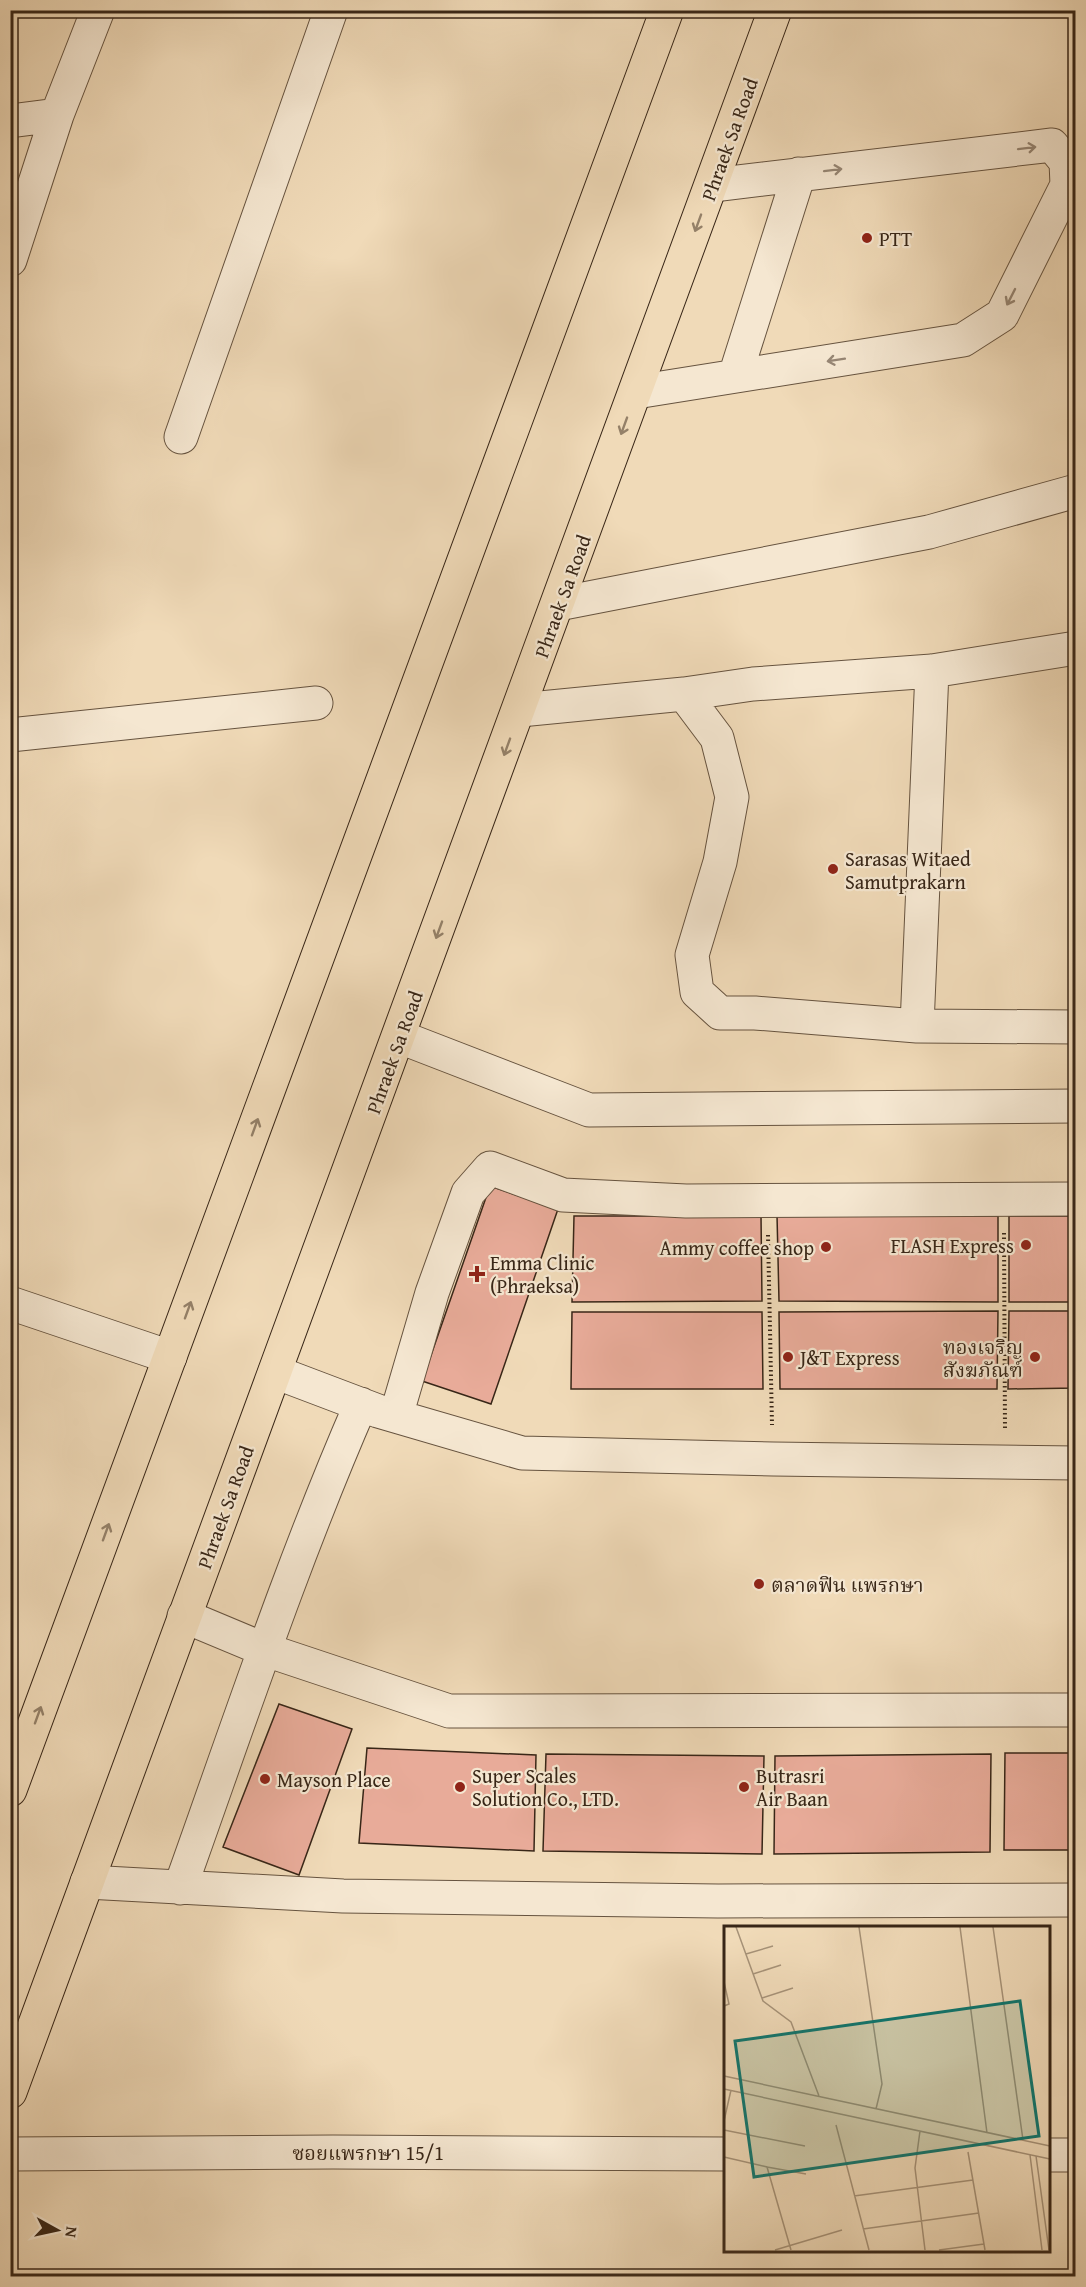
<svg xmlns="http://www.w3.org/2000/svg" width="1086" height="2287" font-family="'Gentium Book Plus','Noto Serif Thai',serif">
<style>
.building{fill:#e8ab99;stroke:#382617;stroke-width:1.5}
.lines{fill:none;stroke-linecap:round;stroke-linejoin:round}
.minor-casing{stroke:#66533f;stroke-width:35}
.major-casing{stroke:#382617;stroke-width:35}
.path{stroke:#382617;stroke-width:4;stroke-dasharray:1.5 3;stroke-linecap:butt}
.minor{stroke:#f5e7d1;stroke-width:33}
.major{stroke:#f0dab8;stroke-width:33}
.oneway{stroke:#968674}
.oneway2{stroke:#948068}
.poi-dot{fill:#8f2418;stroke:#f5e7d1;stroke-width:2}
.labels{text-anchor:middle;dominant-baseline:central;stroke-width:4.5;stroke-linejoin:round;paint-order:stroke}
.street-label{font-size:20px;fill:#382617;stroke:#f5e7d1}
.poi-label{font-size:20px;fill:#382617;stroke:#f5e7d1;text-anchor:start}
.inset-road{fill:none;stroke:#a69278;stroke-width:1.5}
.view{fill:#0f766e;fill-opacity:0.15;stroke:#0f766e;stroke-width:3}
.inset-edge{fill:none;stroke:#382617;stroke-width:3}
</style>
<rect width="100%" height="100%" fill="#f0dab8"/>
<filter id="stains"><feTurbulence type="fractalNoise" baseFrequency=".00333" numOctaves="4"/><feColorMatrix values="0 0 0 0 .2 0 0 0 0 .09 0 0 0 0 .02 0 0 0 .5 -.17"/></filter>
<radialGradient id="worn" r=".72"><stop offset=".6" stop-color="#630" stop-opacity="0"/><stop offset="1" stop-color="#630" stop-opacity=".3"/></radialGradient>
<path class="building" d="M 490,1186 L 558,1209 L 491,1404 L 422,1381 Z
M 777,1215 L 998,1216 L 998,1302 L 779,1301 Z
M 574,1216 L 761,1216 L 762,1301 L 572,1302 Z
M 1009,1216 L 1076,1216 L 1076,1302 L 1009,1302 Z
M 998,1311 L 997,1389 L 780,1389 L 779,1312 Z
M 1009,1311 L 1076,1311 L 1076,1388 L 1008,1389 Z
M 572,1312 L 762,1312 L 763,1389 L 571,1389 Z
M 279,1704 L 352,1729 L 299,1875 L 223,1847 Z
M 367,1748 L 536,1755 L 534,1851 L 359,1843 Z
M 1005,1753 L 1076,1753 L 1076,1850 L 1004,1850 Z
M 546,1754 L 764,1756 L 762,1854 L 543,1851 Z
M 991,1754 L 990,1852 L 774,1854 L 775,1756 Z"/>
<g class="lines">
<defs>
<path id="minor" d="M 10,121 L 57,115 L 98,10
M 10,260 L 57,115
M 735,376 L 799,174
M 636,392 L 963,340 L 1002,315 L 1067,185 L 1066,162 L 1052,145 L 713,185
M 181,437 L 331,10
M 558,604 L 929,532 L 1076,491
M 932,671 L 917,1026 L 1076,1027
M 684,694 L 717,738 L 732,797 L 720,862 L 692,955 L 697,992 L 720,1013 L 755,1013 L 917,1026
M 520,710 L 684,694 L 753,684 L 932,671 L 1076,648
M 10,735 L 316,703
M 400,1037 L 589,1110 L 1076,1106
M 10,1303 L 170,1357
M 275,1372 L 378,1411 L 522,1453 L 773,1459 L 1076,1463
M 396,1416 L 432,1293 L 468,1193 L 490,1168 L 563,1195 L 686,1201 L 1076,1199
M 184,1616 L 263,1649 L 449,1711 L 1076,1710
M 87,1882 L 343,1896 L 718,1901 L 1076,1900
M 180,1888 C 238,1726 292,1562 361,1404
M 10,2154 L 333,2152 L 726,2154
M 1048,2155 L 1076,2155"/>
<path id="major" d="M 10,1790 L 667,10
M 10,2092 C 264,1398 525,706 775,10"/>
</defs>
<use href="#minor" class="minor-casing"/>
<use href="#major" class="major-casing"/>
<path class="path" d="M 1004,1233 L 1005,1430
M 768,1235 L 772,1425"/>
<use href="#minor" class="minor"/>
<use href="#major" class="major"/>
</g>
<defs><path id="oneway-shaft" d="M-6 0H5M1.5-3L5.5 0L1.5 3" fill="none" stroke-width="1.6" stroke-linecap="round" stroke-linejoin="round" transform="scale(1.5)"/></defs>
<g class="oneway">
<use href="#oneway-shaft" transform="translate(1027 148) rotate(-7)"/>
<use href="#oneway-shaft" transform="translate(833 170) rotate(-7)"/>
<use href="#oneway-shaft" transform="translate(1011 297) rotate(117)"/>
<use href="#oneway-shaft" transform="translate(836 360) rotate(171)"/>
</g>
<g class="oneway2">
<use href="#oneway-shaft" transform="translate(698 223) rotate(110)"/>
<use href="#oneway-shaft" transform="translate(624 426) rotate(110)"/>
<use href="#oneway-shaft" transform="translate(507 747) rotate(110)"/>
<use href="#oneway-shaft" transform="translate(439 930) rotate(110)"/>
<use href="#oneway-shaft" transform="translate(255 1127) rotate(-70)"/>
<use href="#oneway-shaft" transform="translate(188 1310) rotate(-70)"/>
<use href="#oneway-shaft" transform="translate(106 1532) rotate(-70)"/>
<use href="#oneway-shaft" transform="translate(38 1715) rotate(-70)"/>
</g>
<g class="poi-dot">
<circle cx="867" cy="238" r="6"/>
<circle cx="833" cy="869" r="6"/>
<circle cx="1026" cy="1245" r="6"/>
<circle cx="826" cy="1247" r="6"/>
<path d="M474 1265h6v6h6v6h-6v6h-6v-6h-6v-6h6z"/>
<circle cx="788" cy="1357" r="6"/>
<circle cx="1035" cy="1357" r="6"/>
<circle cx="759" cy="1584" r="6"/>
<circle cx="265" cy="1779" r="6"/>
<circle cx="460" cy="1787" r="6"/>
<circle cx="744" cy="1787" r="6"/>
</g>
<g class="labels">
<g class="street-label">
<text transform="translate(729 139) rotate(-70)">Phraek Sa Road</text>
<text transform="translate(562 596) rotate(-70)">Phraek Sa Road</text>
<text transform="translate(394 1052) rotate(-70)">Phraek Sa Road</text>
<text transform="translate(225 1507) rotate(-70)">Phraek Sa Road</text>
<text x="368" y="2152">ซอยแพรกษา 15/1</text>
</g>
<g class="poi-label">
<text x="879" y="238">PTT</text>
<text x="845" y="858">Sarasas Witaed<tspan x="845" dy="23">Samutprakarn</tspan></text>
<text x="1014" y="1245" text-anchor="end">FLASH Express</text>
<text x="814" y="1247" text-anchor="end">Ammy coffee shop</text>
<text x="490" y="1262">Emma Clinic<tspan x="490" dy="23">(Phraeksa)</tspan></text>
<text x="1023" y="1346" text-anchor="end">ทองเจริญ<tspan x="1023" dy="23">สังฆภัณฑ์</tspan></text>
<text x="800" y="1357">J&amp;T Express</text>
<text x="771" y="1584">ตลาดฟิน แพรกษา</text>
<text x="472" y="1775">Super Scales<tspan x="472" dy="23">Solution Co., LTD.</tspan></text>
<text x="756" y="1775">Butrasri<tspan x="756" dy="23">Air Baan</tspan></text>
<text x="277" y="1779">Mayson Place</text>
</g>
</g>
<g transform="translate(724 1926)">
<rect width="326" height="326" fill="#f0dab8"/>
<path class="inset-road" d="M 12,1 L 39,75 L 67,96 L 95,170M 135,1 L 158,158 L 152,183M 236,1 L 263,207M 269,1 L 299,214M 22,28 L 49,20M 29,48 L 57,39M 0,56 L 5,78 L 0,80M 38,72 L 69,62M 0,150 L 326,220M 0,163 L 326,233M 0,195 L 7,164M 112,199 L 145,324M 0,204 L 81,220M 196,205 L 191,242 L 201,324M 244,226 L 261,324M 306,229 L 318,324M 312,230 L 325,324M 0,231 L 43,241 L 67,324M 43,241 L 82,248M 130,270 L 249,254M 139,303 L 255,287M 51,324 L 118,304M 215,324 L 260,318"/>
<path class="view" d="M 296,75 L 315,210 L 30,251 L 11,115 Z"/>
<rect width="326" height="326" class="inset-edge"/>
</g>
<rect width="1086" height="2287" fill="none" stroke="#f0dab8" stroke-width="36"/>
<rect x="12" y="12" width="1062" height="2263" fill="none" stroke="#382617" stroke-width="3"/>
<rect x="18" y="18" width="1050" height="2251" fill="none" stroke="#382617" stroke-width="1.5"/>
<g transform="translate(57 2230) rotate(98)" stroke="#f5e7d1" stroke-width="4.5" paint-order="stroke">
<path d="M0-4.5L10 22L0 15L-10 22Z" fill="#382617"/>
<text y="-9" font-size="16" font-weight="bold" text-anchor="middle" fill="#382617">N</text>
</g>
<rect width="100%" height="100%" filter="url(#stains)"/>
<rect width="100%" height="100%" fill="url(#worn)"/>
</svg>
